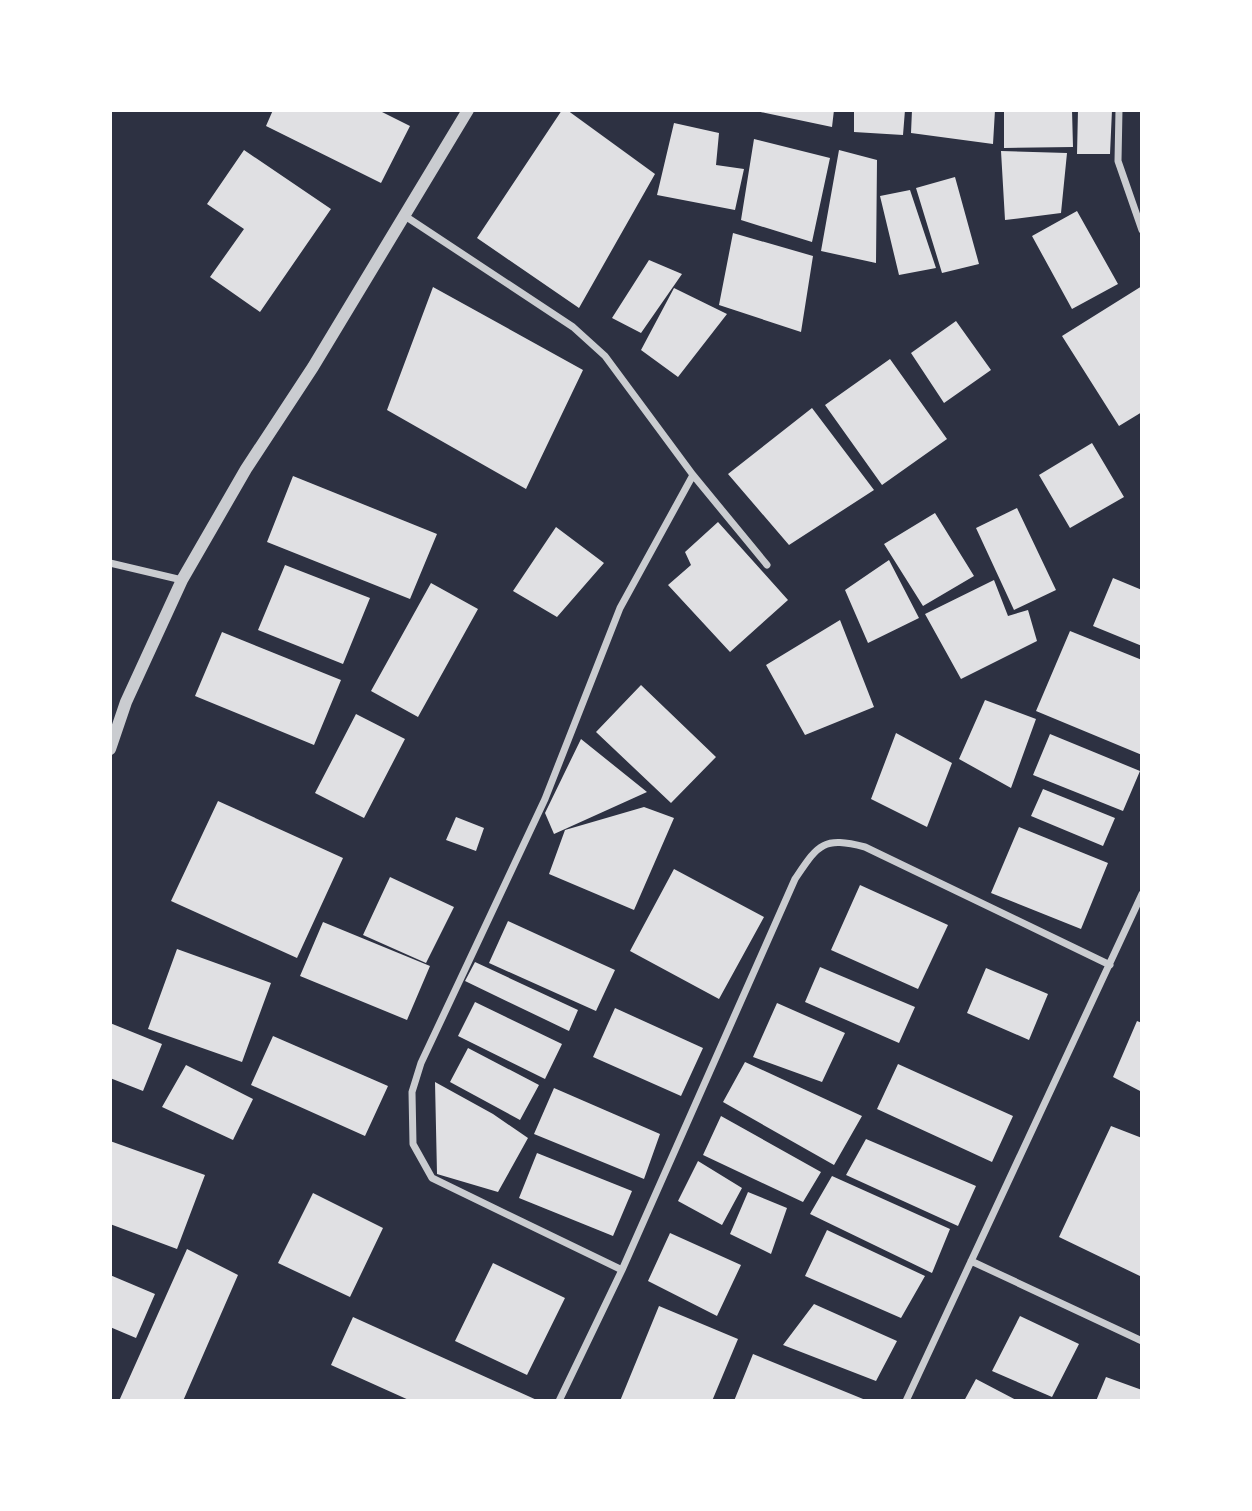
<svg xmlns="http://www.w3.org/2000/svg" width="1252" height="1511" font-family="Raleway,sans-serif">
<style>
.building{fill:#e0e0e3}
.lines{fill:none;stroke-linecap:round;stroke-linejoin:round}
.minor{stroke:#caccd0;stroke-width:7}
.tertiary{stroke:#caccd0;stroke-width:12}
</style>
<rect width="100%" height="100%" fill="#2d3142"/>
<path class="building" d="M 273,110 L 378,110 L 410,126 L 381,183 L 266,126 Z
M 562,110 L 567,110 L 655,174 L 579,308 L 477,238 Z
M 751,110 L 834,110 L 832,127 Z
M 854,110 L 905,110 L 903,135 L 854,132 Z
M 912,110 L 995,110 L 993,144 L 911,133 Z
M 1004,110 L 1072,110 L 1073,147 L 1004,148 Z
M 1078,110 L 1112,110 L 1110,154 L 1077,154 Z
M 674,123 L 719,133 L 716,165 L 744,169 L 735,210 L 657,195 Z
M 754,139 L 830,158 L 812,242 L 741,220 Z
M 244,150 L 331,209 L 260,312 L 210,277 L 244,229 L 207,204 Z
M 839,150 L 877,160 L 876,263 L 821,251 Z
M 1001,151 L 1067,153 L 1061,213 L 1005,220 Z
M 955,177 L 979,264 L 942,273 L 916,188 Z
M 910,190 L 936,268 L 899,275 L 880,196 Z
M 1077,211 L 1118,284 L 1072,309 L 1032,236 Z
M 733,233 L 813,256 L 801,332 L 719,305 Z
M 649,260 L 682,274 L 641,333 L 612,318 Z
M 1142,286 L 1142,412 L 1119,426 L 1062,336 Z
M 433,287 L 583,370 L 526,489 L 387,410 Z
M 674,288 L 727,314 L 678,377 L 641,350 Z
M 956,321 L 991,370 L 944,403 L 911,353 Z
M 890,359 L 947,439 L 882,485 L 825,405 Z
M 812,408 L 874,490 L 789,545 L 728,474 Z
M 1092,443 L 1124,497 L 1070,528 L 1039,475 Z
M 293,476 L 437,534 L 410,599 L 267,542 Z
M 1017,508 L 1056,590 L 1014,610 L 976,528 Z
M 935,513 L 974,576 L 923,606 L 884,544 Z
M 718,522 L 788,600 L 730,652 L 668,585 L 691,565 L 685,552 Z
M 556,527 L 604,563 L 557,617 L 513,591 Z
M 889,560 L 919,618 L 868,643 L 845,590 Z
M 285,565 L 370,598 L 343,664 L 258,630 Z
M 1113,578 L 1142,590 L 1142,646 L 1093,626 Z
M 994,580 L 1008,616 L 1028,610 L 1037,641 L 961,679 L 925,614 Z
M 431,583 L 478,609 L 418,717 L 371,691 Z
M 840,620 L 874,707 L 805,735 L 766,665 Z
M 1070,631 L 1142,660 L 1142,755 L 1036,711 Z
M 222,632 L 341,680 L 314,745 L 195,696 Z
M 641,685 L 716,757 L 671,803 L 596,732 Z
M 985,700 L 1036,719 L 1011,788 L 959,759 Z
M 356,714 L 405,739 L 364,818 L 315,793 Z
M 896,733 L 952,763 L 927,827 L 871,799 Z
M 1050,734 L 1140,771 L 1123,811 L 1033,775 Z
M 581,739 L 647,792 L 554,834 L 545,813 Z
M 1043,789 L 1115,818 L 1103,846 L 1031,816 Z
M 218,801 L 343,858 L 297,958 L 171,901 Z
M 644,807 L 674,818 L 634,910 L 549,874 L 565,830 Z
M 456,817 L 484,828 L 476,851 L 446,840 Z
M 1019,827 L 1108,863 L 1081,929 L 991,893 Z
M 674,869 L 764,917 L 719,999 L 630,951 Z
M 390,877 L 454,907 L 426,963 L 363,935 Z
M 860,885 L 948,925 L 918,989 L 831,950 Z
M 508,921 L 615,970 L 596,1011 L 489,963 Z
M 323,922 L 430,966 L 407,1020 L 300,976 Z
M 177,949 L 271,983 L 242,1062 L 148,1029 Z
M 475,962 L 578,1010 L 569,1031 L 465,981 Z
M 820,967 L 915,1007 L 899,1043 L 805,1002 Z
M 986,968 L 1048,994 L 1029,1040 L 967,1013 Z
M 475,1002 L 562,1044 L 545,1079 L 458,1036 Z
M 777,1003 L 845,1033 L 822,1082 L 753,1057 Z
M 615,1008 L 703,1048 L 681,1096 L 593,1057 Z
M 1137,1021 L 1142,1023 L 1142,1092 L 1113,1077 Z
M 110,1023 L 162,1044 L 143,1091 L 110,1078 Z
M 273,1036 L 388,1086 L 365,1136 L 251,1085 Z
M 468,1048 L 539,1085 L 520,1120 L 450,1082 Z
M 745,1062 L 862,1116 L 834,1165 L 723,1102 Z
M 898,1064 L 1013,1116 L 992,1162 L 877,1109 Z
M 186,1065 L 253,1099 L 233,1140 L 162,1107 Z
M 435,1082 L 493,1114 L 528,1138 L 498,1192 L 437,1174 Z
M 554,1088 L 660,1134 L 644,1179 L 534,1134 Z
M 721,1116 L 821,1172 L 803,1202 L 703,1155 Z
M 1111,1126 L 1142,1138 L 1142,1277 L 1059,1237 Z
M 866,1139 L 976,1186 L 958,1226 L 846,1175 Z
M 110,1141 L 205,1175 L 177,1249 L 110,1224 Z
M 537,1153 L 632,1191 L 613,1236 L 519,1198 Z
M 698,1161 L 742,1188 L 722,1225 L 678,1201 Z
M 832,1176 L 950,1229 L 932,1273 L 810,1214 Z
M 748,1192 L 787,1208 L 771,1254 L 730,1234 Z
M 313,1193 L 383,1228 L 350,1297 L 278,1263 Z
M 827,1230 L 925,1276 L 901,1318 L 805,1276 Z
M 670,1233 L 741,1265 L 717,1316 L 648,1281 Z
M 187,1249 L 238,1275 L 183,1401 L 119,1401 Z
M 493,1263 L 565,1298 L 527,1375 L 455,1341 Z
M 110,1275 L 155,1294 L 136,1338 L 110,1327 Z
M 814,1304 L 897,1341 L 876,1381 L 783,1345 Z
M 659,1306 L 738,1339 L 712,1401 L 620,1401 Z
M 1020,1316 L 1079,1344 L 1052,1397 L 992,1371 Z
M 353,1317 L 539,1401 L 411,1401 L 331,1365 Z
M 753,1354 L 868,1401 L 734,1401 Z
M 1106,1377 L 1142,1390 L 1142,1401 L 1096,1401 Z
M 976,1379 L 1018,1401 L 964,1401 Z"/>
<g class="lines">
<path class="minor" d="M 1119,110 L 1118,161 L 1142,230
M 405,216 L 573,327 L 605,356 L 693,475 L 767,565
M 110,563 L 182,580
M 971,1261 L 1142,1341
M 622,1270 L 432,1178 L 413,1144 L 412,1092 L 421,1063 L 545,799 L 620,608 L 693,475
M 559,1401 L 622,1270 L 795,879 C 818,845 822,836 865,847 L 1110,965
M 906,1401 L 1142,894"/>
<path class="tertiary" d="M 110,749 L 126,702 L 182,580 L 246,469 L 313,367 L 468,110"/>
</g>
<rect width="1252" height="1511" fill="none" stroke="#ffffff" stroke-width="224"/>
</svg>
